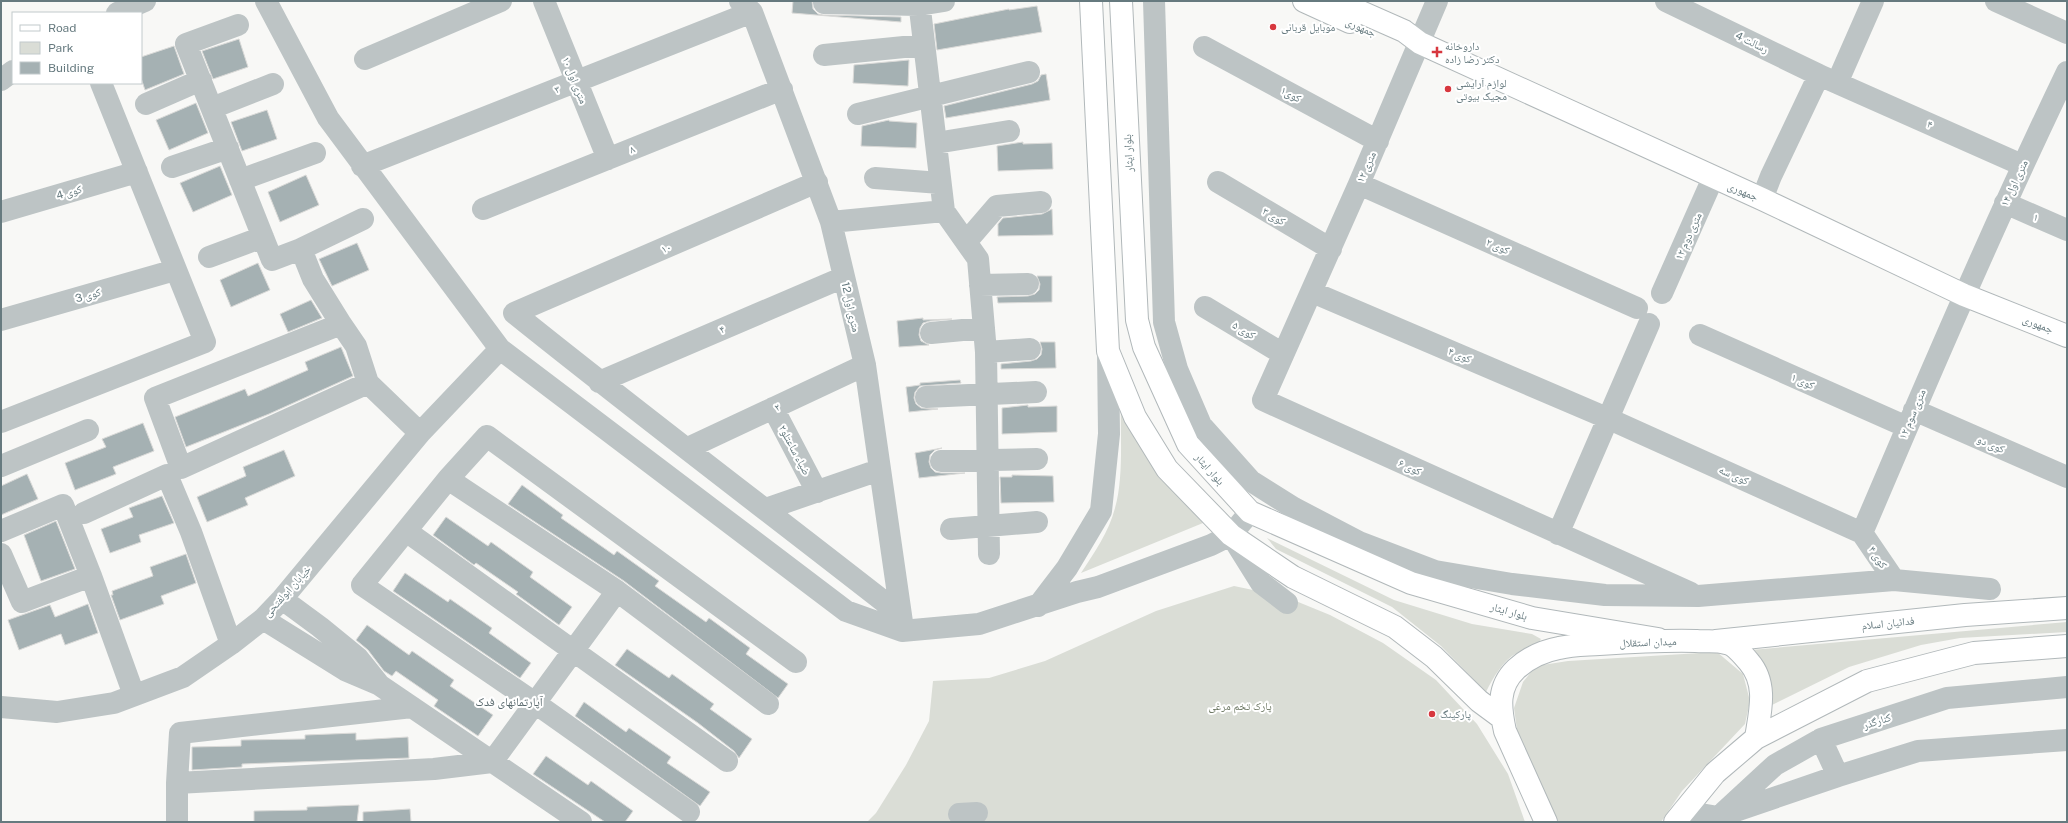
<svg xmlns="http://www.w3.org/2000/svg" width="2068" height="823" font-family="'Public Sans','Noto Naskh Arabic',sans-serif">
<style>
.green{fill:#daddd6}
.building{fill:#a5b1b3;stroke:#dadad8}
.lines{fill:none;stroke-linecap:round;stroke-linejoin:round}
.major-casing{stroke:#b1b8ba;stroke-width:24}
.minor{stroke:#bdc4c5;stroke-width:22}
.major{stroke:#fff;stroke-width:22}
.poi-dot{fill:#d7373e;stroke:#fff;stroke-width:1.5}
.labels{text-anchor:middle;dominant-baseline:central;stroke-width:4;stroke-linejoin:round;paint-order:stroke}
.poi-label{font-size:11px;fill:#667a7f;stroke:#fff;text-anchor:start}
.street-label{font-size:11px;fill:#667a7f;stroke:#fff}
.park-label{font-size:11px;fill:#6d7864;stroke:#fff}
.neighbourhood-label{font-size:12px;fill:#57676b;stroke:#fff}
</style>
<rect width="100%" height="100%" fill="#f8f8f6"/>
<path class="green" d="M 1121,402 L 1163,480 L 1203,523 L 1081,573 C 1094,553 1109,532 1115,508 C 1124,477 1120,434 1121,402 Z
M 1267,538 L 1394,600 L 1472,624 L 1532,634 L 1541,639 C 1535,649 1527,648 1517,653 C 1503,660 1493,678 1486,692 L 1441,646 L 1392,607 L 1276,549 Z
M 1234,586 L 1286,597 L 1330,615 L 1383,643 L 1436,680 L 1477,724 L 1508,774 L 1525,822 L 867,822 L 876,813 L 906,765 L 929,721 L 933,681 L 989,678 L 1045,661 L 1156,611 Z
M 2067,622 L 2067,632 L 1960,638 L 1921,645 L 1849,667 L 1772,705 L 1766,677 L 1751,650 Z
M 1717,652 L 1743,674 L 1750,701 L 1745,724 L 1682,791 L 1661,822 L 1558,822 L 1517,730 L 1514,708 L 1523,682 L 1536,666 L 1568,661 Z"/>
<path class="building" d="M 793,1 L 812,1 L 813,9 L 818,14 L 823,15 L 901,17 L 901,22 L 792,13 Z
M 1037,6 L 1042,32 L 937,50 L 934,24 L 1009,9 L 1009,10 Z
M 239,39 L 248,67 L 213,79 L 202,51 Z
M 174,46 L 184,74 L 145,90 L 141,78 L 141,57 Z
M 909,60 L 908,86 L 853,83 L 854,65 Z
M 1046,74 L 1050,100 L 946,118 L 944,106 L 1032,84 L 1038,81 L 1041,75 Z
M 196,103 L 208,133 L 169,150 L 156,120 Z
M 267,110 L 277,139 L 242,151 L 231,122 Z
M 889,120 L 889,121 L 917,123 L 916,148 L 861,146 L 862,126 Z
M 1023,142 L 1023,144 L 1052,143 L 1053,169 L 998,171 L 997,146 Z
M 220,166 L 232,195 L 193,212 L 180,183 Z
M 306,175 L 319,205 L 280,222 L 268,192 Z
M 1052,209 L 1053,235 L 998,236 L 998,224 L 1003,218 L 1042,214 Z
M 357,243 L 369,270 L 332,286 L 319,259 Z
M 258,263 L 270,290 L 231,307 L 220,280 Z
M 1037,276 L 1052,276 L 1052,302 L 998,303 L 997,297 L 1028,296 L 1035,294 L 1039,290 L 1040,284 Z
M 311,300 L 322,318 L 288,332 L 280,314 Z
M 923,318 L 923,320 L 952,319 L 930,321 L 923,323 L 920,328 L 919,335 L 921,341 L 929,345 L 899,347 L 897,321 Z
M 1040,342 L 1055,342 L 1056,368 L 1001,369 L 1001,364 L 1031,361 L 1037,359 L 1041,355 L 1042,349 Z
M 341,347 L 353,376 L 269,414 L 186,447 L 175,417 L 245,389 L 248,396 L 308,370 L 305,362 Z
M 960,380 L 961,383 L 920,386 L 915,392 L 914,398 L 916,404 L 921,408 L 938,409 L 909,412 L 906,387 L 920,385 L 920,383 Z
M 1028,405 L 1028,407 L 1057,406 L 1057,432 L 1002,434 L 1002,408 Z
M 143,423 L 154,451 L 113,467 L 116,474 L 75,490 L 65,463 L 106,447 L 102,439 Z
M 942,448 L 935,450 L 930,455 L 929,462 L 931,468 L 935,472 L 941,473 L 965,473 L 919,478 L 915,453 Z
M 284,450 L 295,476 L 245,498 L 248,505 L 207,522 L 197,497 L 246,476 L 243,467 Z
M 27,474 L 38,499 L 1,515 L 1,486 Z
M 1012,475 L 1053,476 L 1054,502 L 1001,503 L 1000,477 L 1012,477 Z
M 522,485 L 563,515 L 561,518 L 614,555 L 617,551 L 659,581 L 655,586 L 706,622 L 709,618 L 750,648 L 746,654 L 788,684 L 778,698 L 624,581 L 508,504 Z
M 162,496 L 174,523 L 139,535 L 141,542 L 110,553 L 101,529 L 133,517 L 129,508 Z
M 446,517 L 488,546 L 491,542 L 533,572 L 530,577 L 572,607 L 559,625 L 516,594 L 518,592 L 476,563 L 474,565 L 433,535 Z
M 56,521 L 75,569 L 41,581 L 24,535 Z
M 186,554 L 196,583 L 161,596 L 164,604 L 120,620 L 111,595 L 113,595 L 112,591 L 153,576 L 150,567 Z
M 405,573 L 448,602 L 450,599 L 492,628 L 489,633 L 531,663 L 520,678 L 393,591 Z
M 88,604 L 98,633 L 65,645 L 61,634 L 19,650 L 8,620 L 50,605 L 55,617 Z
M 367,625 L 409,655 L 412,651 L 454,680 L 450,686 L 493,715 L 478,736 L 434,706 L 438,700 L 396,671 L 392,676 L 384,671 L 368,650 L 356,640 Z
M 627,649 L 669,678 L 672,674 L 714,704 L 710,709 L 752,739 L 739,758 L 734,751 L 698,723 L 615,665 Z
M 584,702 L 626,732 L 629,728 L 671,757 L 667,763 L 710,792 L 700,806 L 575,716 Z
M 356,733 L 356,740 L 408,737 L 409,758 L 242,764 L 242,767 L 192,770 L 192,747 L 241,746 L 241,740 L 305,739 L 305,735 Z
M 546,756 L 588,785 L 591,781 L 633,811 L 625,822 L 605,822 L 533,774 Z
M 359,805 L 357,822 L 254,822 L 254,811 L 307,810 L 307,807 Z
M 410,809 L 411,822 L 363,822 L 363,812 Z"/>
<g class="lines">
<defs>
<path id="major" d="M 1091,1 L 1108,351 L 1135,417 L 1167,469 L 1231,535 L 1293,577 L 1395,627 L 1434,657 L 1479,701 L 1502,718
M 1121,1 L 1137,320 L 1144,347 L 1188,444 L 1250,512 L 1411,583 L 1532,618 L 1658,639
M 1304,1 L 1350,22
M 1336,1 L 1404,31 L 1420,43 L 1762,199 L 1964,295 L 2067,336
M 1716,641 L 1965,615 L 2067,608
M 1756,738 L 1867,681 L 1974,653 L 2067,646
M 1546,822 L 1505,731 C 1500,708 1497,687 1516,669 C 1528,658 1543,651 1559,648 C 1572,645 1586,645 1599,644 C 1631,642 1663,640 1696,641 C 1705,642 1717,640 1726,643 C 1734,644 1744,656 1749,662 C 1768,684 1760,712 1756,738 L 1715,773 L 1675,822"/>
</defs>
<use href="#major" class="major-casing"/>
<path class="minor" d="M 266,1 L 328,118 L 500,349 L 846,611 L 902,631 L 979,624 L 1077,592 L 1098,587 L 1211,545 L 1231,535 L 1250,512
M 544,1 L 608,159
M 740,1 L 752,12 L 831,222 L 865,365 L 902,622
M 919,1 L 944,211
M 1154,1 L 1164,322 L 1177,369 L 1201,425 L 1251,481 L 1294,508 L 1359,542 L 1435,571 L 1512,584 L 1605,595 L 1698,596 L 1894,580 L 1990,589
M 1437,1 L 1359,184 L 1263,400 L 1691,593
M 1666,1 L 1819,75 L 2022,165
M 1996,1 L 2067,33
M 824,3 L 919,5 L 944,1
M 117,13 L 145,1
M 238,25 L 186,44 L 272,260 L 301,249
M 1204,47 L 1378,141
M 824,55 L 924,45
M 365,59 L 501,1
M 1,80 L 13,71
M 1837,83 L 1873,1
M 146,104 L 201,80
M 212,108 L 273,84
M 858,114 L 1029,72
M 936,143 L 1009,131
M 362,166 L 752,12
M 172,167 L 228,148
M 875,178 L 940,183
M 240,180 L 315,153
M 817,182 L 514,313 C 642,416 772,514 901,615
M 1218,182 L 1331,249
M 1359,184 L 1637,308
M 1762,199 L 1771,176 L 1819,75
M 2005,203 L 2067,230
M 483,209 L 782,89
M 1,212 L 137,172
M 831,222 L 944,211 L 978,259 L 986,352 L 989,554
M 966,242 L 997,206 L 1041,202
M 209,257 L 263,237
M 980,285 L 1028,284
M 1312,292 L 1607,418 L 1862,533
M 1662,293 L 1713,178
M 1205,307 L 1283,354
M 1,320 L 175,270
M 341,324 L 313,279 L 301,249 L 363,219
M 931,333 L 984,328
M 1700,335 L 1907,427
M 986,352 L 1030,349
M 599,382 L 844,277
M 368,383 L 181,468 L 155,398 L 341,324 L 356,346 L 368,383 L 420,433
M 926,397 L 1036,392
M 773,408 L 817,492
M 1914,410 L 2067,477
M 1,422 L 205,342 L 101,83
M 688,448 L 865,365
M 941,461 L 1037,459
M 1,466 L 88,430
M 448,479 L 487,436 L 796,662
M 766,509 L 879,470
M 84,513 L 167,475 L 191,532 L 231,644
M 951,529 L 1037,522
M 1,531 L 63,505 L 91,576 L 134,695
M 406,531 L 727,761
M 1862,533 C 1928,378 1994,224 2067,72
M 1862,533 L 1894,580
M 1558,534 L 1649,324
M 1231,535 L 1261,583 L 1287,603
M 1,554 L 22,602 L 91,576
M 282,599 L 320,627 L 358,658 L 378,683
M 1038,606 L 1067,568 L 1101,511 L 1109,434 L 1108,351
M 263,619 L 345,670 L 378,684 L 581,822
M 1,707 L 57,712 L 114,703 L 183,677 L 231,644 L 263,619 L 282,599 L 420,433 L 500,349
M 1821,739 L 1838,776
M 177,783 L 180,733 L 412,707
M 1683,811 L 1718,817 L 1838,776 L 1918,751 L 2067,740
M 689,812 L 535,703 L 362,585 L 448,479 L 617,591 L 768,704
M 1724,812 L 1775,765 L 1821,739 L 1947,698 L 2067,687
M 959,814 L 977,813
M 177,822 L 177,783 L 434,769 L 492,762 L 617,591"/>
<use href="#major" class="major"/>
</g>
<g class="poi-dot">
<circle cx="1273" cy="27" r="4"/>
<path d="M1435 46h4v4h4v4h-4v4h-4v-4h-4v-4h4z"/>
<circle cx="1448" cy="89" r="4"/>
<circle cx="1432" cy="714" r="4"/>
</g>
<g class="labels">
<g class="poi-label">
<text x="1281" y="27">موبایل قربانی</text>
<text x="1445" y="46">داروخانه<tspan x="1445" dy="13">دکتر رضا زاده</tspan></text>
<text x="1456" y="83">لوازم آرایشی<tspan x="1456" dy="13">مجیک بیوتی</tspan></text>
<text x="1440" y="714">پارکینگ</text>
</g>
<g class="street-label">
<text transform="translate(1361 27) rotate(24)">جمهوری</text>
<text transform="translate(1752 42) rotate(26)">رسالت 4</text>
<text transform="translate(575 80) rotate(68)">۱۰ متری اول</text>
<text transform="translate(557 89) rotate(-22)">۳</text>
<text transform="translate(1291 94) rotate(28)">کوی۱</text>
<text transform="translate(1930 124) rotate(24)">۴</text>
<text transform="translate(632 149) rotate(-22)">۸</text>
<text transform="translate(1128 153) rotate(-93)">بلوار ایثار</text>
<text transform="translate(1366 167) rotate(-66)">۱۲ متری</text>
<text transform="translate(2014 183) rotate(-65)">۱۴ متری اول</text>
<text transform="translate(1743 191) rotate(23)">جمهوری</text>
<text transform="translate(69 192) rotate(-16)">کوی 4</text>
<text transform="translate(1274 216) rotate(31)">کوی ۳</text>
<text transform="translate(2036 217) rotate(23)">۱</text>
<text transform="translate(1688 236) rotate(-66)">۱۲ متری دوم</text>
<text transform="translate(1498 246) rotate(24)">کوی ۲</text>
<text transform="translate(666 248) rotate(-23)">۱۰</text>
<text transform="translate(88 295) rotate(-16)">کوی 3</text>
<text transform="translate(851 307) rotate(77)">12 متری اول</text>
<text transform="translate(2038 324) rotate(21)">جمهوری</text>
<text transform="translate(722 329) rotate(-23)">۴</text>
<text transform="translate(1244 330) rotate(31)">کوی ۵</text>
<text transform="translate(1460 355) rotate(23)">کوی ۴</text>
<text transform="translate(1803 381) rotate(24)">کوی ۱</text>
<text transform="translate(777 407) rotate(-25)">۲</text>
<text transform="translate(1912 414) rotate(-67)">۱۲ متری سوم</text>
<text transform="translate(1991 444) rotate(23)">کوی دو</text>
<text transform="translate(795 450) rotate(62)">ضیاء ساعتلو۲</text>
<text transform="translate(1410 467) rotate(25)">کوی ۶</text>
<text transform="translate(1210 469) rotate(49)">بلوار ایثار</text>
<text transform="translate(1734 475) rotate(24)">کوی سه</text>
<text transform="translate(1878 557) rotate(56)">کوی ۴</text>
<text transform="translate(287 591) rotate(-48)">خیابان ابولفتحی</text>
<text transform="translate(1509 611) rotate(16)">بلوار ایثار</text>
<text transform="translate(1888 623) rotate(-6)">فدائیان اسلام</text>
<text transform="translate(1648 642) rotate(-2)">میدان استقلال</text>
<text transform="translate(1877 721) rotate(-18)">کنارگذر</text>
</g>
<g class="park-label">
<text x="1240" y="706">پارک تخم مرغی</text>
</g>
<g class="neighbourhood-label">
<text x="509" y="702">آپارتمانهای فدک</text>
</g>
</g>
<rect width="2068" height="823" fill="none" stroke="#667a7f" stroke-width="4"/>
<rect x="12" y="12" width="130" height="72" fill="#ffffff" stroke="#c2cacc"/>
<rect x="20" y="25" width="20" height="6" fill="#ffffff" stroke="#c2cacc"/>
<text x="48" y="32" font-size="12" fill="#667a7f">Road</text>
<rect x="20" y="42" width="20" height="12" fill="#daddd6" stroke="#c2cacc"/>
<text x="48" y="52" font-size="12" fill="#667a7f">Park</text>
<rect x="20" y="62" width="20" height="12" fill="#a5b1b3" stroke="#c2cacc"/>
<text x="48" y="72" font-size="12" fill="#667a7f">Building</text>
</svg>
